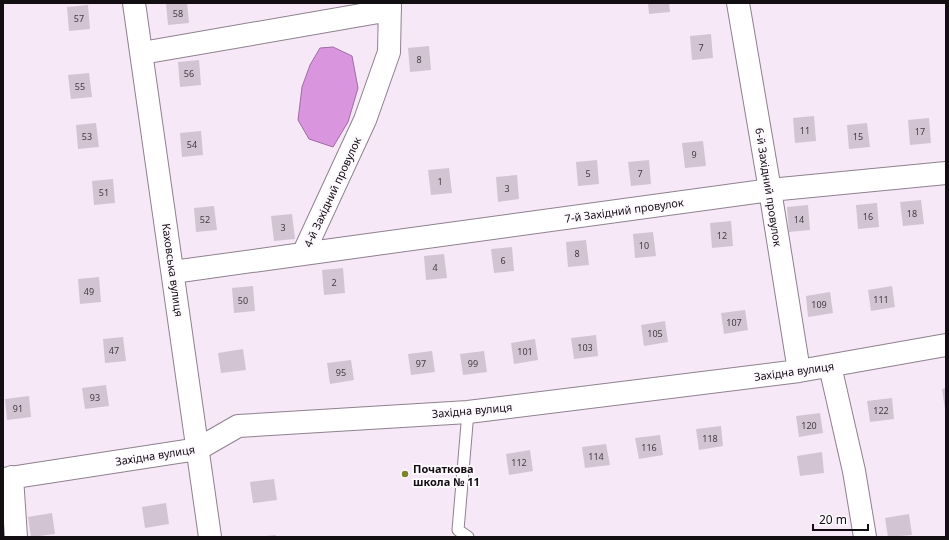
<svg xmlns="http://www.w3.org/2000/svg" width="949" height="540" font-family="'Noto Sans',sans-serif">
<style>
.water{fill:#da95df;stroke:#9e6ca2}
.building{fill:#d2c4d3}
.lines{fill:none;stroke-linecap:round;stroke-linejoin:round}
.service-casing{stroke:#8e818e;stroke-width:13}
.minor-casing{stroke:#8e818e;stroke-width:24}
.service{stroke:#fff;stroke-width:11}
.minor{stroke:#fff;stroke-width:22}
.poi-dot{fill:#7b832f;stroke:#fef9ff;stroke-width:1.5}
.labels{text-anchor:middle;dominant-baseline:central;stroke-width:4;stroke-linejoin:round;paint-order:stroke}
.number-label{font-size:9px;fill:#423c42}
.street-label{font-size:11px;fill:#120e12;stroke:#fef9ff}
.poi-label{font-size:11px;font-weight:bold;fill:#120e12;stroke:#fef9ff;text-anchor:start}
</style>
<rect width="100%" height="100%" fill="#f7e8f7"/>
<path class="water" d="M 333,47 L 352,56 L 358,88 L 348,122 L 333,147 L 309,139 L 298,120 L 302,87 L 310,65 L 320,48 Z"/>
<path class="building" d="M 166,3 L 187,3 L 189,23 L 168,25 Z
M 648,3 L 669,3 L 670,12 L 649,14 Z
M 88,5 L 90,29 L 69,31 L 67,7 Z
M 711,34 L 713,58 L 692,60 L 690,36 Z
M 429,46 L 431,70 L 410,72 L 408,48 Z
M 199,60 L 201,85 L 180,87 L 178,62 Z
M 89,73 L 92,97 L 71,99 L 68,75 Z
M 814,116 L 816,141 L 795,143 L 793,118 Z
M 929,118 L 931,143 L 910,145 L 908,120 Z
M 96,123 L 99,147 L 78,149 L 76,125 Z
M 867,123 L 870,147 L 849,149 L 847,125 Z
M 201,131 L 203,155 L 182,157 L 180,133 Z
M 703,141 L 706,166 L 685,168 L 682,143 Z
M 597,160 L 599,184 L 578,186 L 576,162 Z
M 649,160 L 651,184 L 631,186 L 628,162 Z
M 449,168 L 452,193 L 431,195 L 428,170 Z
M 517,175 L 519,199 L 498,202 L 496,177 Z
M 113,179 L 115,203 L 94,205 L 92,181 Z
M 921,200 L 924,224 L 903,226 L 900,202 Z
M 877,203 L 879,227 L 858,229 L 856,205 Z
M 808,205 L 810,230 L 789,232 L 787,207 Z
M 214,206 L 217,230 L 196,232 L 194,208 Z
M 292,214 L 295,239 L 274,241 L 271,216 Z
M 731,221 L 733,246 L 712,248 L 710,223 Z
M 653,232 L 656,256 L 635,258 L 633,234 Z
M 586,240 L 589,265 L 568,267 L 566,242 Z
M 512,247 L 514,271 L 494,273 L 491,249 Z
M 444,254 L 447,278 L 426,280 L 424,256 Z
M 343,268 L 345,293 L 324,295 L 322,270 Z
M 99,277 L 101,302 L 80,304 L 78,279 Z
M 253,286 L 255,311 L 234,313 L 232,288 Z
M 892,286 L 895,307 L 871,311 L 868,290 Z
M 830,292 L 833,313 L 808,317 L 806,296 Z
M 745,310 L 748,330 L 724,334 L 721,313 Z
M 665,321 L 668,342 L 644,346 L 641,325 Z
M 596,335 L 598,356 L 574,359 L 571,338 Z
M 123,337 L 126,361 L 105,363 L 103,339 Z
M 535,339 L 538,360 L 514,364 L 511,343 Z
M 243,349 L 246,370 L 221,373 L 218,353 Z
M 432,351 L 435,372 L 411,375 L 408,354 Z
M 484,351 L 487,372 L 463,375 L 460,354 Z
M 351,360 L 354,380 L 330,384 L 327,363 Z
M 106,385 L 109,406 L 85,409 L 82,388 Z
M 946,388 L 946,409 L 945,409 L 942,389 Z
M 29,396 L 31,417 L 7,420 L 5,399 Z
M 892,398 L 894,419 L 870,422 L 867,401 Z
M 820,413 L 823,433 L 799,437 L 796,416 Z
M 721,426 L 723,446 L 699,450 L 696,429 Z
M 660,435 L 663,455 L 639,459 L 635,438 Z
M 606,444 L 610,465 L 585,468 L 582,447 Z
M 530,450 L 533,471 L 509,475 L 506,454 Z
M 822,452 L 824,473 L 800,476 L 797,456 Z
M 274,479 L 277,500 L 253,503 L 250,482 Z
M 166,503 L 169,524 L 145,528 L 142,507 Z
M 52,513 L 55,534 L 31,537 L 28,517 Z
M 909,514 L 912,535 L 888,537 L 885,518 Z
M 276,535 L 276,537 L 265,537 L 265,536 Z"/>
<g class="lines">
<defs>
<path id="service" d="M 468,412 L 458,530 L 468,537"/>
<path id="minor" d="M 134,3 L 210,537
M 738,3 L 770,190 L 799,371
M 142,53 L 390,10
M 303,254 L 770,190 L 946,173
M 173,272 L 303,254 L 365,120 L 389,52 L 390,3
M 830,366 L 854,471 L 865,537
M 12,477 L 16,537
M 3,479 L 198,449 L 238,426 L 468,412 L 799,371 L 946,345"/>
</defs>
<use href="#service" class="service-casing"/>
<use href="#minor" class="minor-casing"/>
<use href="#service" class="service"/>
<use href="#minor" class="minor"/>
</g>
<circle class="poi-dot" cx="405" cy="474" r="4"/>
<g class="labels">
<g class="number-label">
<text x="178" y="13">58</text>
<text x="79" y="18">57</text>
<text x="701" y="47">7</text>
<text x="419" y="59">8</text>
<text x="189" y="73">56</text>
<text x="80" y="86">55</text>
<text x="805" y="130">11</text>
<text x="920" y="131">17</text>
<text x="87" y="136">53</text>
<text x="858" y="136">15</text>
<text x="192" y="144">54</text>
<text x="694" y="154">9</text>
<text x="588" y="173">5</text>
<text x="640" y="173">7</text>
<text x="440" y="181">1</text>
<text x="507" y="188">3</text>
<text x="104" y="192">51</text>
<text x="912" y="213">18</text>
<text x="868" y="216">16</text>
<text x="205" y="219">52</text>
<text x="799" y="219">14</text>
<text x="283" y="227">3</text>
<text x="722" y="235">12</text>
<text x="644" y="245">10</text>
<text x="577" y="253">8</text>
<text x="503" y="260">6</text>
<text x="435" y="267">4</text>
<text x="334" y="282">2</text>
<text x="89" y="291">49</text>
<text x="881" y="299">111</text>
<text x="243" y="300">50</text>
<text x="819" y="304">109</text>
<text x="734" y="322">107</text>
<text x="655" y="333">105</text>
<text x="585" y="347">103</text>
<text x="114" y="350">47</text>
<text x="525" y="351">101</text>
<text x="421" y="363">97</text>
<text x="473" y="363">99</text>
<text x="341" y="372">95</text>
<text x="95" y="397">93</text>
<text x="18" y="408">91</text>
<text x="881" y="410">122</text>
<text x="809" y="425">120</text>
<text x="710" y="438">118</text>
<text x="649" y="447">116</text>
<text x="596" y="456">114</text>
<text x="519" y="462">112</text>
</g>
<g class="street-label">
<text transform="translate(769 187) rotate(81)">6-й Західний провулок</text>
<text transform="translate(332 192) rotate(-65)">4-й Західний провулок</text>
<text transform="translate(624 210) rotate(-8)">7-й Західний провулок</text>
<text transform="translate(173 270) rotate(82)">Каховська вулиця</text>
<text transform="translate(794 371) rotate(-8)">Західна вулиця</text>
<text transform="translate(472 410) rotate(-5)">Західна вулиця</text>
<text transform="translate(155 455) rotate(-9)">Західна вулиця</text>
</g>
<g class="poi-label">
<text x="413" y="468">Початкова<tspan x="413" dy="13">школа № 11</tspan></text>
</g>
</g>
<rect width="949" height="540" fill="none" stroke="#120e12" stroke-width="8"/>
<path d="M813 524v6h55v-6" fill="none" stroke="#120e12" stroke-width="2"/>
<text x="819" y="524" font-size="12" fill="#120e12" stroke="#fef9ff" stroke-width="3" paint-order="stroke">20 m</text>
</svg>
